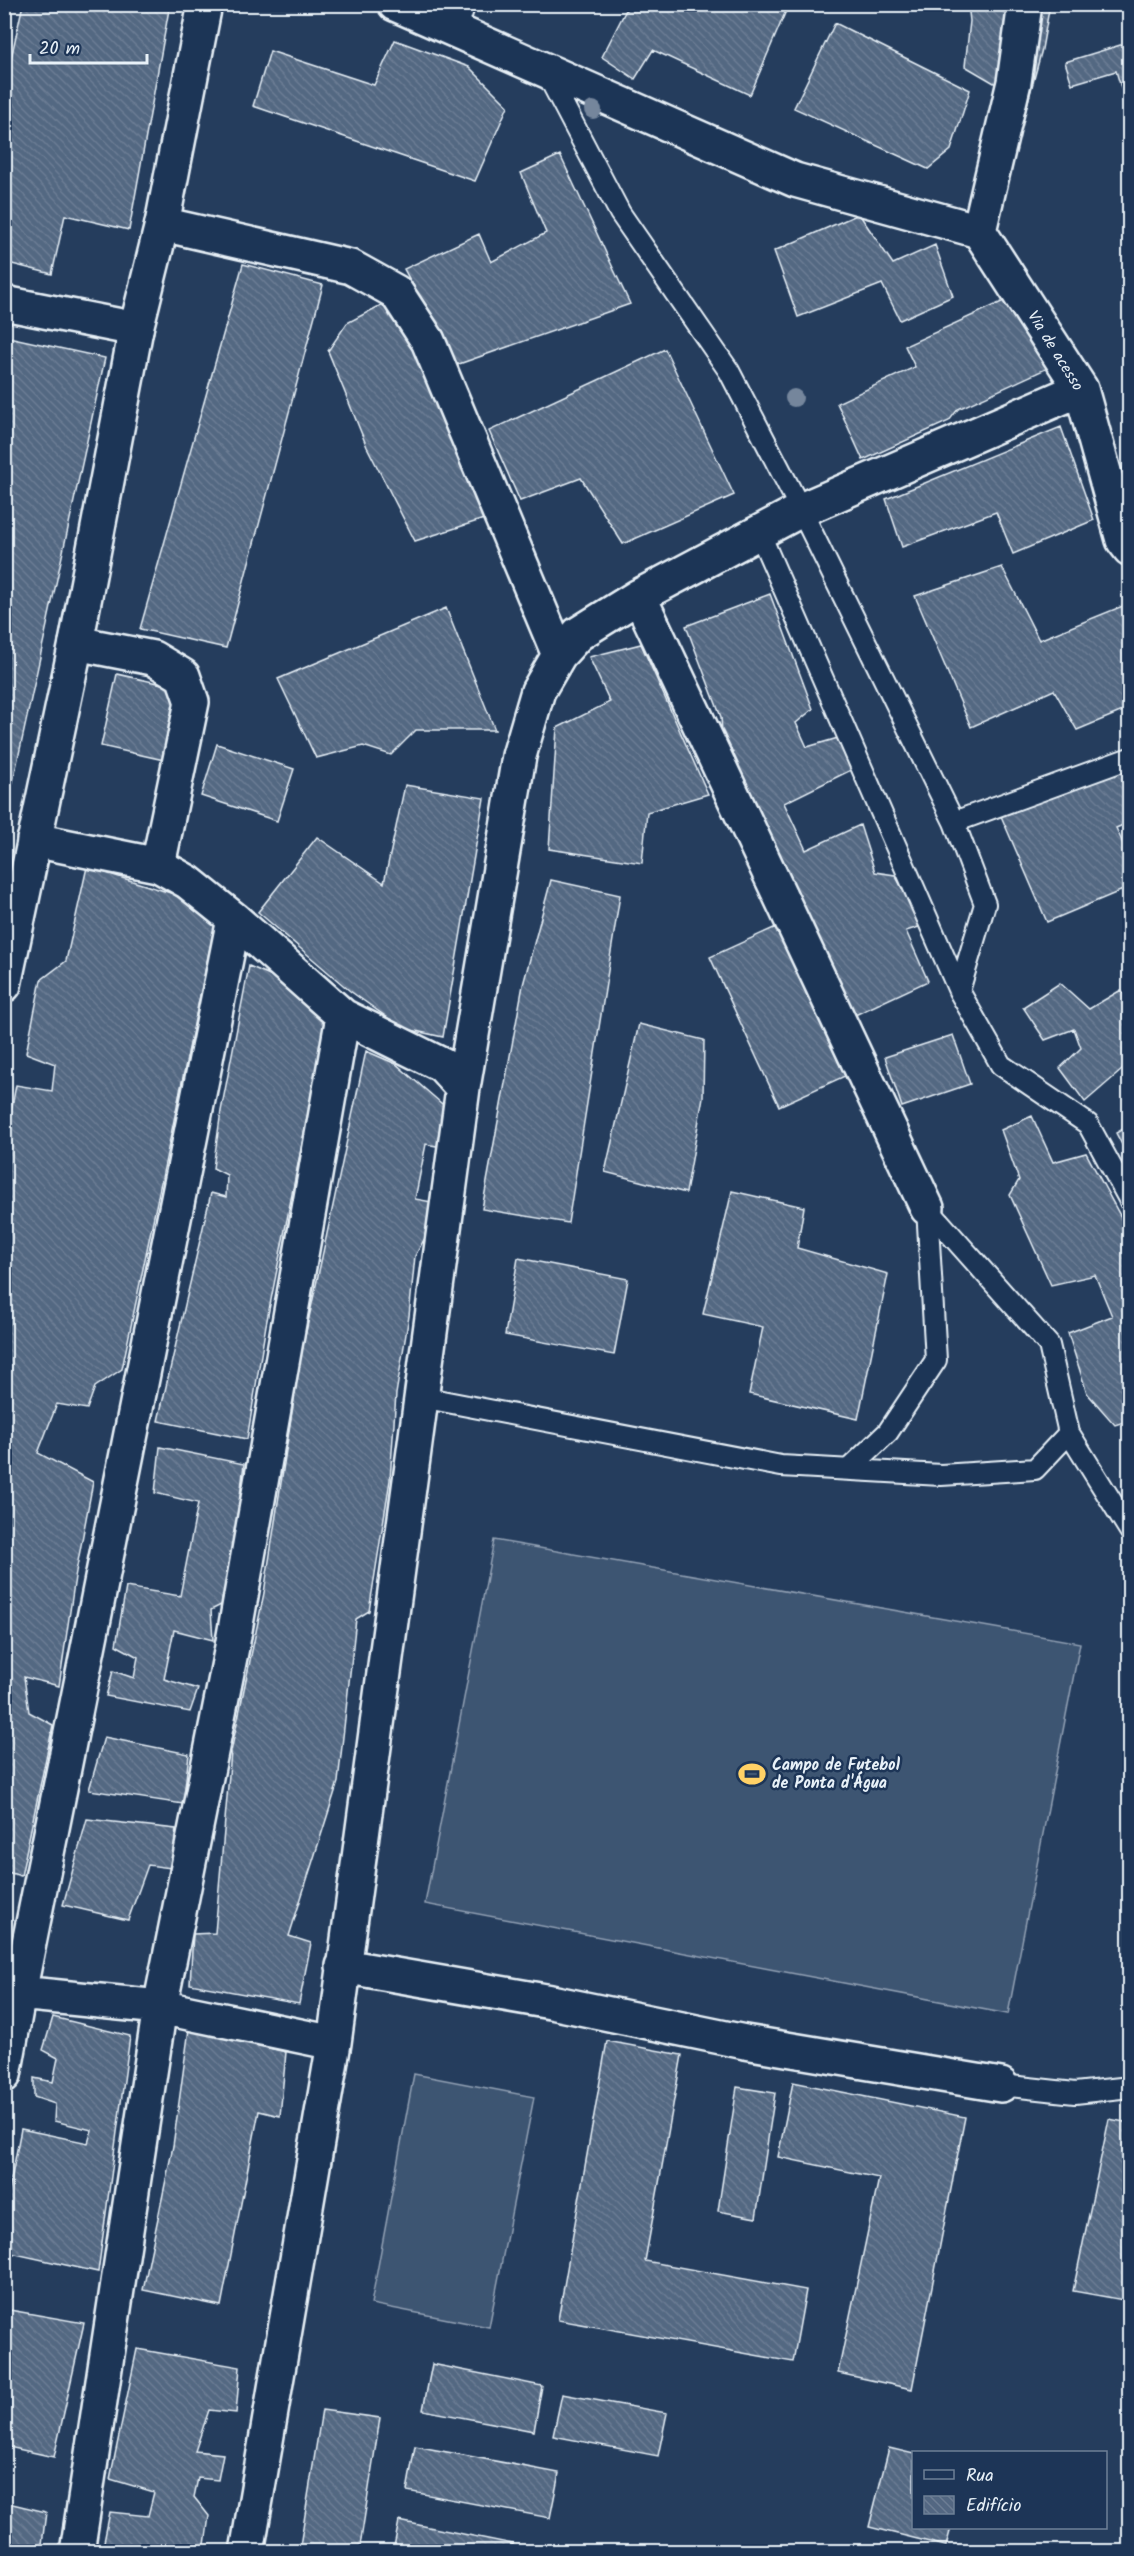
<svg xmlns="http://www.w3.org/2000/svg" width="1134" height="2556" font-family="Kalam,sans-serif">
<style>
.grass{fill:#3e5472;stroke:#93a2b5;stroke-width:1.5}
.building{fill:url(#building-back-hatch);stroke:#e8f1f8;stroke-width:1.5}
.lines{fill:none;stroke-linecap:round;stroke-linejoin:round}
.lane-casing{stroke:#e8f1f8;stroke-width:24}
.street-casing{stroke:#e8f1f8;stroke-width:38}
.secondary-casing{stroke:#e8f1f8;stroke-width:38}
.lane{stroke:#1d3557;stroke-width:20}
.street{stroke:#1d3557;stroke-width:33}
.secondary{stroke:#1d3557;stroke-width:33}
.tree{fill:#74869c}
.labels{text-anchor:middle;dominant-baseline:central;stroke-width:5;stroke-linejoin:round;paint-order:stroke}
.street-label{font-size:16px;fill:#e8f1f8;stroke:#1d3557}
.poi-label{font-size:16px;font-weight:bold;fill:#e8f1f8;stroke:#1d3557;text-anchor:start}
</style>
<defs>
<pattern id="building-back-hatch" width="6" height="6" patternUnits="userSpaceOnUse" patternTransform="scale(1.5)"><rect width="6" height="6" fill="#536782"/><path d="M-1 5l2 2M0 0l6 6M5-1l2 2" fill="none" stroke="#6c7d94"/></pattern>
</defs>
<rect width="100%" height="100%" fill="#253d5d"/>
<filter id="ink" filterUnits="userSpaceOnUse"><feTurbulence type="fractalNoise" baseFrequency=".0167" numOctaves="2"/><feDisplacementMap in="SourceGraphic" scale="12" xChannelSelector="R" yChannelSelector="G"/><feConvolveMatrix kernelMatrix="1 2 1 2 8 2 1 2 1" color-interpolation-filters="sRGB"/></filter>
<g filter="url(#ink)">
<path class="grass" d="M 494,1540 L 1080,1643 L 1008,2014 L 425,1904 Z
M 414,2074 L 534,2097 L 489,2327 L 371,2304 Z"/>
<path class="building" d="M 23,4 L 170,4 L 129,230 L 65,215 L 52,274 L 4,262 L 4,90 Z
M 629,4 L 785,4 L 788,6 L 750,95 L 653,50 L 635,79 L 602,57 Z
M 968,4 L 1050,4 L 1042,49 L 1014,154 L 1001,87 L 965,66 L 970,21 Z
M 835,23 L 970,90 L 951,150 L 928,169 L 794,108 Z
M 395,40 L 469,67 L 508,106 L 475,181 L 253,106 L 270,51 L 374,85 Z
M 1127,43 L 1130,52 L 1130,92 L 1123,94 L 1116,71 L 1072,84 L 1065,62 Z
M 560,155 L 630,304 L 456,365 L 404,269 L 479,234 L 491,262 L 546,233 L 521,173 Z
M 859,214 L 893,264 L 935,245 L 953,296 L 900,320 L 882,284 L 798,317 L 774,251 Z
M 243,264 L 323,285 L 226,648 L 140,629 Z
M 1015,296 L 1048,368 L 958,409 L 949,421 L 863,460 L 837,403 L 915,367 L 905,346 Z
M 385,303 L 422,355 L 484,519 L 415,541 L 367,447 L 328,351 L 347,323 Z
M 4,336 L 105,358 L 4,823 Z
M 665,349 L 734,495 L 623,544 L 581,478 L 520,501 L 489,431 Z
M 1061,427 L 1094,520 L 1013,554 L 996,512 L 902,547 L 886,499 Z
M 1002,567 L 1039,640 L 1130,603 L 1130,708 L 1077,730 L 1054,690 L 971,727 L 915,596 Z
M 770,594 L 813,709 L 796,723 L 807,747 L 845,736 L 853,769 L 784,803 L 806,850 L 860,825 L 875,872 L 895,875 L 922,926 L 906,931 L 928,981 L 853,1016 L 780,854 L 722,732 L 721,717 L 686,626 Z
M 446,608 L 495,730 L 416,730 L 391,755 L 363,746 L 316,758 L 278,679 Z
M 641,644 L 708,794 L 647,812 L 642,863 L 549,849 L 557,728 L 610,702 L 589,657 Z
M 117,674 L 180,688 L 164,760 L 101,746 Z
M 217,744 L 294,769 L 277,821 L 201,796 Z
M 1130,763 L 1130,822 L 1116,828 L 1130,859 L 1130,887 L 1047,922 L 1001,816 Z
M 405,785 L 484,798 L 443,1037 L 402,1028 L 350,991 L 258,912 L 317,837 L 384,883 Z
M 87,867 L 174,894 L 215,924 L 122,1369 L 95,1387 L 87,1409 L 57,1404 L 38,1453 L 93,1482 L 75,1577 L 59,1686 L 24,1677 L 29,1712 L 53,1725 L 21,1876 L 4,1871 L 4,1147 L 16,1085 L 52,1091 L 55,1064 L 26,1053 L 41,980 L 66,961 Z
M 551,880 L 620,895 L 568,1223 L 482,1209 L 523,985 Z
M 776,927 L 845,1076 L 779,1106 L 710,957 Z
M 249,966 L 272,976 L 326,1023 L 266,1325 L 247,1439 L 158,1421 L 211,1193 L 226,1197 L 227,1175 L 213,1168 L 221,1111 Z
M 1060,983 L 1089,1009 L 1121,990 L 1130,1000 L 1130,1063 L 1085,1102 L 1060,1068 L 1081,1048 L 1074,1029 L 1045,1040 L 1023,1007 Z
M 639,1024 L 704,1040 L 703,1097 L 686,1193 L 605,1172 Z
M 953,1035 L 970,1084 L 902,1107 L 885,1057 Z
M 366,1051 L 396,1064 L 449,1110 L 442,1147 L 426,1144 L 415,1199 L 432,1202 L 426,1236 L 415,1256 L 409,1316 L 396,1394 L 390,1480 L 369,1611 L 356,1619 L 338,1782 L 289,1936 L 311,1943 L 299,2004 L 190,1984 L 193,1934 L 215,1933 L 231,1752 L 264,1593 L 300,1360 Z
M 1032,1116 L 1053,1162 L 1086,1153 L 1130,1234 L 1130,1420 L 1115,1425 L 1087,1393 L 1068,1333 L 1112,1316 L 1095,1275 L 1051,1285 L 1010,1195 L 1019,1180 L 1001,1130 Z
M 1130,1125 L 1130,1160 L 1116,1133 Z
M 732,1191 L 804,1207 L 797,1248 L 888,1274 L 858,1419 L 749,1394 L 763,1327 L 703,1314 Z
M 518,1258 L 628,1279 L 614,1355 L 505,1335 Z
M 160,1447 L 244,1464 L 227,1602 L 211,1610 L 213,1640 L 174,1630 L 164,1679 L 198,1689 L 190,1712 L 106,1696 L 113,1671 L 134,1678 L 138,1657 L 116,1645 L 126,1587 L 180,1596 L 198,1503 L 155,1493 Z
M 104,1737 L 189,1754 L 183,1804 L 89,1790 Z
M 87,1819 L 176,1829 L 171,1868 L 148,1865 L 128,1920 L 63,1905 Z
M 53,2017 L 130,2036 L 98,2272 L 6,2252 L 4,2216 L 21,2129 L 88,2143 L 92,2130 L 54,2121 L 55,2104 L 34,2097 L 34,2078 L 53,2082 L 58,2058 L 43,2050 Z
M 189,2029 L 286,2052 L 280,2116 L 259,2111 L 221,2306 L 143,2290 L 173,2146 Z
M 607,2041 L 682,2055 L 645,2261 L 806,2290 L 793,2362 L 558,2320 Z
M 793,2082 L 965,2117 L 912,2389 L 838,2373 L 879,2178 L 778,2157 Z
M 737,2087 L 775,2093 L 756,2218 L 718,2211 Z
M 1109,2119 L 1130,2123 L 1130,2301 L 1073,2291 Z
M 4,2309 L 84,2323 L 54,2457 L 4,2446 Z
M 137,2349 L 240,2367 L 236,2413 L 209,2410 L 195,2451 L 223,2454 L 218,2480 L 198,2478 L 194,2497 L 209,2516 L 204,2552 L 102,2552 L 110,2512 L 148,2516 L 154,2492 L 110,2479 Z
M 432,2364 L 542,2386 L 534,2431 L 423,2410 Z
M 562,2394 L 667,2413 L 658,2456 L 553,2436 Z
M 322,2410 L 380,2418 L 359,2552 L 299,2552 Z
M 415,2446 L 559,2473 L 550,2518 L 407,2491 Z
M 889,2448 L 914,2454 L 914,2528 L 951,2528 L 946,2546 L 869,2527 Z
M 4,2502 L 46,2512 L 41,2552 L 4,2552 Z
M 399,2521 L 513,2544 L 512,2552 L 393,2552 Z"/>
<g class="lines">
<defs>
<path id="lane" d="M 456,30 L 465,4
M 545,70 L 620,213 L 729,371 L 801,510 L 954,822 L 985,904 L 959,991
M 759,532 L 959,991 L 1001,1065 L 1088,1124 L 1130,1201
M 954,822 L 1130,758
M 421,1397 L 781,1466 L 941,1475 L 1035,1469 L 1069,1433 L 1049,1345 L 927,1208
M 1069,1433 L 1130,1531
M 849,1469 L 888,1432 L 936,1360 L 927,1208
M 1001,2085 L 1075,2093 L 1130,2087"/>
<path id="street" d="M 395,4 L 795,180 L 979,231
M 162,224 L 351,267 L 396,292 L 428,341 L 559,655
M 979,231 L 1081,389 L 1123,540 L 1130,549
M 979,231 L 1014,82 L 1025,4
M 4,303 L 136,329
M 639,596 L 927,1208
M 76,643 L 153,658 L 183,676 L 192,702 L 158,865
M 34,840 L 158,865 L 188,882 L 234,919
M 343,1016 L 442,1065 L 463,1088
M 343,1966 L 551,2002 L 745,2042 L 1001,2085
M 4,1991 L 19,1993 L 160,2007 L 232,1647 L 343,1016 L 234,919 L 19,1993 L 4,2075
M 77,2552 L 160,2007 L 334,2043
M 247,2552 L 334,2043 L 463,1088 L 519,756 L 538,691 L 559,655 L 578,634 L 639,596 L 801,510 L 1081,389"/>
<path id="secondary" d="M 4,985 L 76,643 L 136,329 L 162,224 L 205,4"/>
</defs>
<use href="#lane" class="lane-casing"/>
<use href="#street" class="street-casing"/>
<use href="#secondary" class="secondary-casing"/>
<use href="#lane" class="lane"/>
<use href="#street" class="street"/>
<use href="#secondary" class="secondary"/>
</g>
<g class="tree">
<circle cx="593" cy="110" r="9"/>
<circle cx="794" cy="398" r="9"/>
</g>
</g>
<defs>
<symbol id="stadium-bare" viewBox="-9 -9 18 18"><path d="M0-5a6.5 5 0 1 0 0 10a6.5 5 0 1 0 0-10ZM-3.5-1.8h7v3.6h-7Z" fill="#ffd166" stroke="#1d3557" stroke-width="2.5" paint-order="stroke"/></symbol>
</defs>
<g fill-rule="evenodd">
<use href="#stadium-bare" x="733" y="1755" width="38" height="38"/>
</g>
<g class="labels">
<g class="street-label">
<text transform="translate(1055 351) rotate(58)">Via de acesso</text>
</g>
<g class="poi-label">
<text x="772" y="1765">Campo de Futebol<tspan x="772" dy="18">de Ponta d'Água</tspan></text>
</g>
</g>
<rect width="1134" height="2556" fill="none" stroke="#1d3557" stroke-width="24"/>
<rect x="12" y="12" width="1110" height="2532" fill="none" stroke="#e8f1f8" stroke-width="2" filter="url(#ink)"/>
<rect x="912" y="2451" width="195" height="78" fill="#1d3557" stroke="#6e8097" stroke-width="1.5"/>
<rect x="924" y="2470" width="30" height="9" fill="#1d3557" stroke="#6e8097" stroke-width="1.5"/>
<text x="966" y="2481" font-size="18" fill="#e8f1f8">Rua</text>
<rect x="924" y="2496" width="30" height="18" fill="url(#building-back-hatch)" stroke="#6e8097" stroke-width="1.5"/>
<text x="966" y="2511" font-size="18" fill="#e8f1f8">Edifício</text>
<path d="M30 54v9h117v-9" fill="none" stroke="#e8f1f8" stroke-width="3"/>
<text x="39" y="54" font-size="18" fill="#e8f1f8" stroke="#1d3557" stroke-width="4.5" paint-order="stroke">20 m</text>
</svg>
